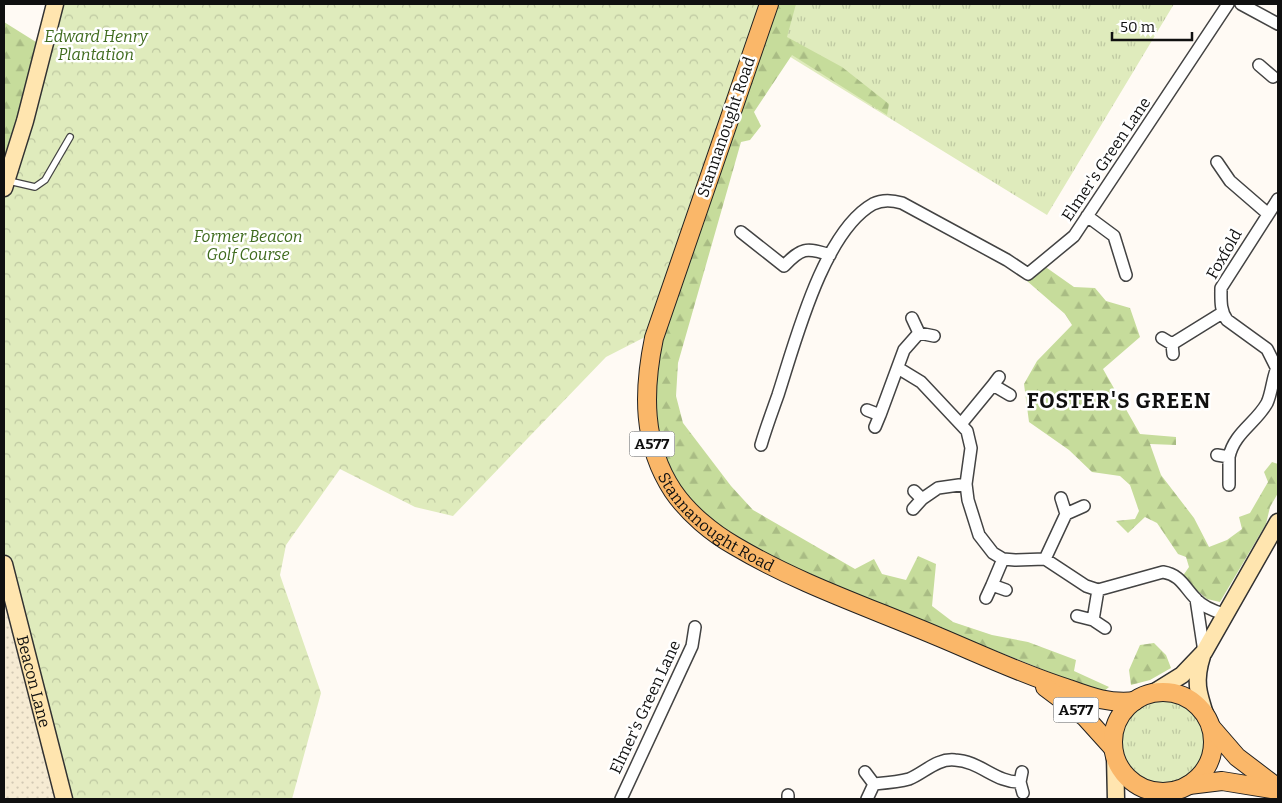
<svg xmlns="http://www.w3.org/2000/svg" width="1282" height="803" font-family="Bitter,serif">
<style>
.farmland{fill:url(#farmland-dots)}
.grass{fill:url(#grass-tufts)}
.forest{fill:url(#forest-firs)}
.park{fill:url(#park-crowns)}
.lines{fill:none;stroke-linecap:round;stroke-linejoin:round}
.lane-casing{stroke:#434343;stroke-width:8}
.street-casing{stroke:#434343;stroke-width:14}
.secondary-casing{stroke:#323232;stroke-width:19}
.primary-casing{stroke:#212121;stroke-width:20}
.lane{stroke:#fff;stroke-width:5.5}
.street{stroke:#fff;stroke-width:11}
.secondary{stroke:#ffe5af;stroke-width:16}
.primary{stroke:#fab769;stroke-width:18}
.labels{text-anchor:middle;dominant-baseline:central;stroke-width:5;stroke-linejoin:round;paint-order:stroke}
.shield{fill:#fff;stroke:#585858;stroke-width:1}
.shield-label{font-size:15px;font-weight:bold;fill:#101010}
.park-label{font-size:16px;font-style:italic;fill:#3f6b1e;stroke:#fff}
.street-label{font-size:16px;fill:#101010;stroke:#fff}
.district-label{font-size:21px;font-weight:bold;letter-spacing:1px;fill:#101010;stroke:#fff}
</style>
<defs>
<pattern id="farmland-dots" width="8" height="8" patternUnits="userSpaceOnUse" patternTransform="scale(1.25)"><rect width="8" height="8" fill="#f6ebd3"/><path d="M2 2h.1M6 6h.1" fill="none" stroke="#d2c8b4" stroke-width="1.8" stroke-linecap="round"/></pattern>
<pattern id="grass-tufts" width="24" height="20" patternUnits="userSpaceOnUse" patternTransform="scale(1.25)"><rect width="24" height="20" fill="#dfebbc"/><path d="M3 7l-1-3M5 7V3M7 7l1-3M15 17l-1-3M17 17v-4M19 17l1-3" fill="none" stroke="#bec8a1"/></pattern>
<pattern id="forest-firs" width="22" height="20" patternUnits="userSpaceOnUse" patternTransform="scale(1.25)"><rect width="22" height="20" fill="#c6dc9b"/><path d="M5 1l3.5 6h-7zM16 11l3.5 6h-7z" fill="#a9bc84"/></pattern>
<pattern id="park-crowns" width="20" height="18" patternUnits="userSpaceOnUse" patternTransform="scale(1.25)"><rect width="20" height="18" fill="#dfebbc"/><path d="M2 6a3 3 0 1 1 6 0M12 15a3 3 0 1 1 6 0" fill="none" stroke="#bec8a1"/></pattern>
</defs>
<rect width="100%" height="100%" fill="#fffaf4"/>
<path class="farmland" d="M 4,564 L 64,799 L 4,799 Z"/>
<path class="grass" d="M 775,4 L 1174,4 L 1047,215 L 792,58 L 765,36 Z
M1118 742a44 44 0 1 1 88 0a44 44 0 1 1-88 0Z"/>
<path class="forest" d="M 772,4 L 796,4 L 787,37 L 842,67 L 889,104 L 887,115 L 792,55 L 754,112 L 761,126 L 750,140 L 741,142 L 678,363 L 676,396 L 683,423 L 731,486 L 753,510 L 855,569 L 874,559 L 882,574 L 906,580 L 918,556 L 936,564 L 932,606 L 953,622 L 992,635 L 1028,642 L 1076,660 L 1074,671 L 1109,687 L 1102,693 L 848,592 L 756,553 L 691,506 L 658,454 L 652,359 Z
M 4,22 L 36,42 L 4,185 Z
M 1047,268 L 1074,287 L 1095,288 L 1106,301 L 1130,308 L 1140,337 L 1103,369 L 1140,434 L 1176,437 L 1176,445 L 1150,444 L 1161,475 L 1194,518 L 1209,547 L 1227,540 L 1242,529 L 1239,517 L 1250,513 L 1268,482 L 1264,472 L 1272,462 L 1278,464 L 1278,493 L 1270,507 L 1266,524 L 1220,602 L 1207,599 L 1182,577 L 1189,567 L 1186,557 L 1178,554 L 1157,523 L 1145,517 L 1128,533 L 1116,521 L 1135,519 L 1139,511 L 1130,485 L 1120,476 L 1092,472 L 1069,450 L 1029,422 L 1024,384 L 1037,361 L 1072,325 L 1065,314 L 1027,281 L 1035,270 Z
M 1154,643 L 1166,655 L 1171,668 L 1150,680 L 1131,685 L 1129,670 L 1140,645 Z"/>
<path class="park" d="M 55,4 L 764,4 C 719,112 684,224 647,336 L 606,357 L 453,516 L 415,507 L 340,469 L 286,545 L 280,575 L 321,693 L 292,799 L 64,799 L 4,564 L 4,188 Z"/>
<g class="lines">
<defs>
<path id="lane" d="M 9,181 L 35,187 L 45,180 L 70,137"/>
<path id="street" d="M 1241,4 L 1278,24
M 1259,65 L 1273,77
M 1217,162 L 1230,181 L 1267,213
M 1087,216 L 1114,236 L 1126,275
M 741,232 L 784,266 C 801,248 806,247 830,255
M 912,318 L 919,333 L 934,336
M 1162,338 L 1172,344 L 1173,354
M 1172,344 L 1222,313
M 1276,367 L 1267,349 L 1227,320 C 1220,310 1221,300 1221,288 L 1278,199
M 898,368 L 921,382 L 967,431 L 971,448 L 966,484 L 968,500 L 979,535 L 993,553 L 1003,559 L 1015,560 L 1045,559 L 1086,586 L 1098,590 L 1163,572 C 1181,575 1184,587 1196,599 C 1203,607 1214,611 1224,614
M 999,377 L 993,385 L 1010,395
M 867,410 L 880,415 L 875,427
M 880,415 L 904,350 L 919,333
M 961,424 L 993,385
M 761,445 C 766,428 772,412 778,395 C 795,343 823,232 873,204 C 883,199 892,200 902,203 L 1007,260 L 1028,274 L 1074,236 L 1228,4
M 1217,455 L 1229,457 L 1229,485
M 1229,457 C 1234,433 1256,423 1267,403 C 1272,393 1273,373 1278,366
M 1061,498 L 1066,514 L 1084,506
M 922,499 L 938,488 L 966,484
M 913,509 L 922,499 L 914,491
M 1045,559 L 1066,514
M 992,585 L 1003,559
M 986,598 L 992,585 L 1006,590
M 1196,599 L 1204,652
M 1077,616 L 1093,620 L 1105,628
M 1093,620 L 1098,590
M 865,772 L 874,784
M 1022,772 L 1020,782 L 1023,793
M 788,795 L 788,799
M 621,799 L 692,646 L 695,627
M 867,799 L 874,784 C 885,783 898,782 909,779 C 924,773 937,758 955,760 C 980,761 996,783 1020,782"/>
<g id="secondary">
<path d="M 4,188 L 25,121 L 55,4"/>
<path id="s1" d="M 4,564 L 64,799"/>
<path d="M 1202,656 C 1194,681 1198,693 1206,717"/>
<path d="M 1153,693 L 1182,675 L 1204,652 L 1278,522"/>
<path d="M 1115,756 L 1116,799"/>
<path d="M 1159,799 L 1180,789"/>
</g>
<g id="primary">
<path id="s2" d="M 769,4 L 654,338 C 643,391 642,444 673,491 C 688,513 712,533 735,546 C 799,584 871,608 939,637 C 982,655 1024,675 1069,689 C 1091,697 1110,704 1135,701"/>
<path d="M 1045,687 L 1085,717 L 1113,748"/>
<circle cx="1163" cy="742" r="50"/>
<path d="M 1211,727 L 1237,757 L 1278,788"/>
<path d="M 1189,785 L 1222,781 L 1277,790"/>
</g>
</defs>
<use href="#lane" class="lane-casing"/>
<use href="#street" class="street-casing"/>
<use href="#secondary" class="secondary-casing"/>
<use href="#primary" class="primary-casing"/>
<use href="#lane" class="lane"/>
<use href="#street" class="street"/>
<use href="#secondary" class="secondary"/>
<use href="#primary" class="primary"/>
</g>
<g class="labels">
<g class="shield">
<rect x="629.5" y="431.5" width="45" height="25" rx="4"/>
<rect x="1053.5" y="697.5" width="45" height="25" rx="4"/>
</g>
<g class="shield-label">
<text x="652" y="444">A577</text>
<text x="1076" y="710">A577</text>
</g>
<g class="park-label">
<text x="96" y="36">Edward Henry<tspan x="96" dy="18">Plantation</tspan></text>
<text x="248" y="236">Former Beacon<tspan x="248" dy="18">Golf Course</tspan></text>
</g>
<g class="street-label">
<text transform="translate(726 127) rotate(-71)">Stannanought Road</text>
<text transform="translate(1106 159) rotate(-56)">Elmer's Green Lane</text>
<text transform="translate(1224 254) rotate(-60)">Foxfold</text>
<text stroke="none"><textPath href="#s2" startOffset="565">Stannanought Road</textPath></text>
<text stroke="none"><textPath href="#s1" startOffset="121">Beacon Lane</textPath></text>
<text transform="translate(645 707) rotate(-65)">Elmer's Green Lane</text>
</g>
<g class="district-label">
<text x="1119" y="401">FOSTER'S GREEN</text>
</g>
</g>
<rect width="1282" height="803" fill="none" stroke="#101010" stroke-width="10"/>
<path d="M1112 32v8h80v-8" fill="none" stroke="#101010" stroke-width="2.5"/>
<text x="1120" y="32" font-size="15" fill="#101010" stroke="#ffffff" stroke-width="4" paint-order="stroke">50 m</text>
</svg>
